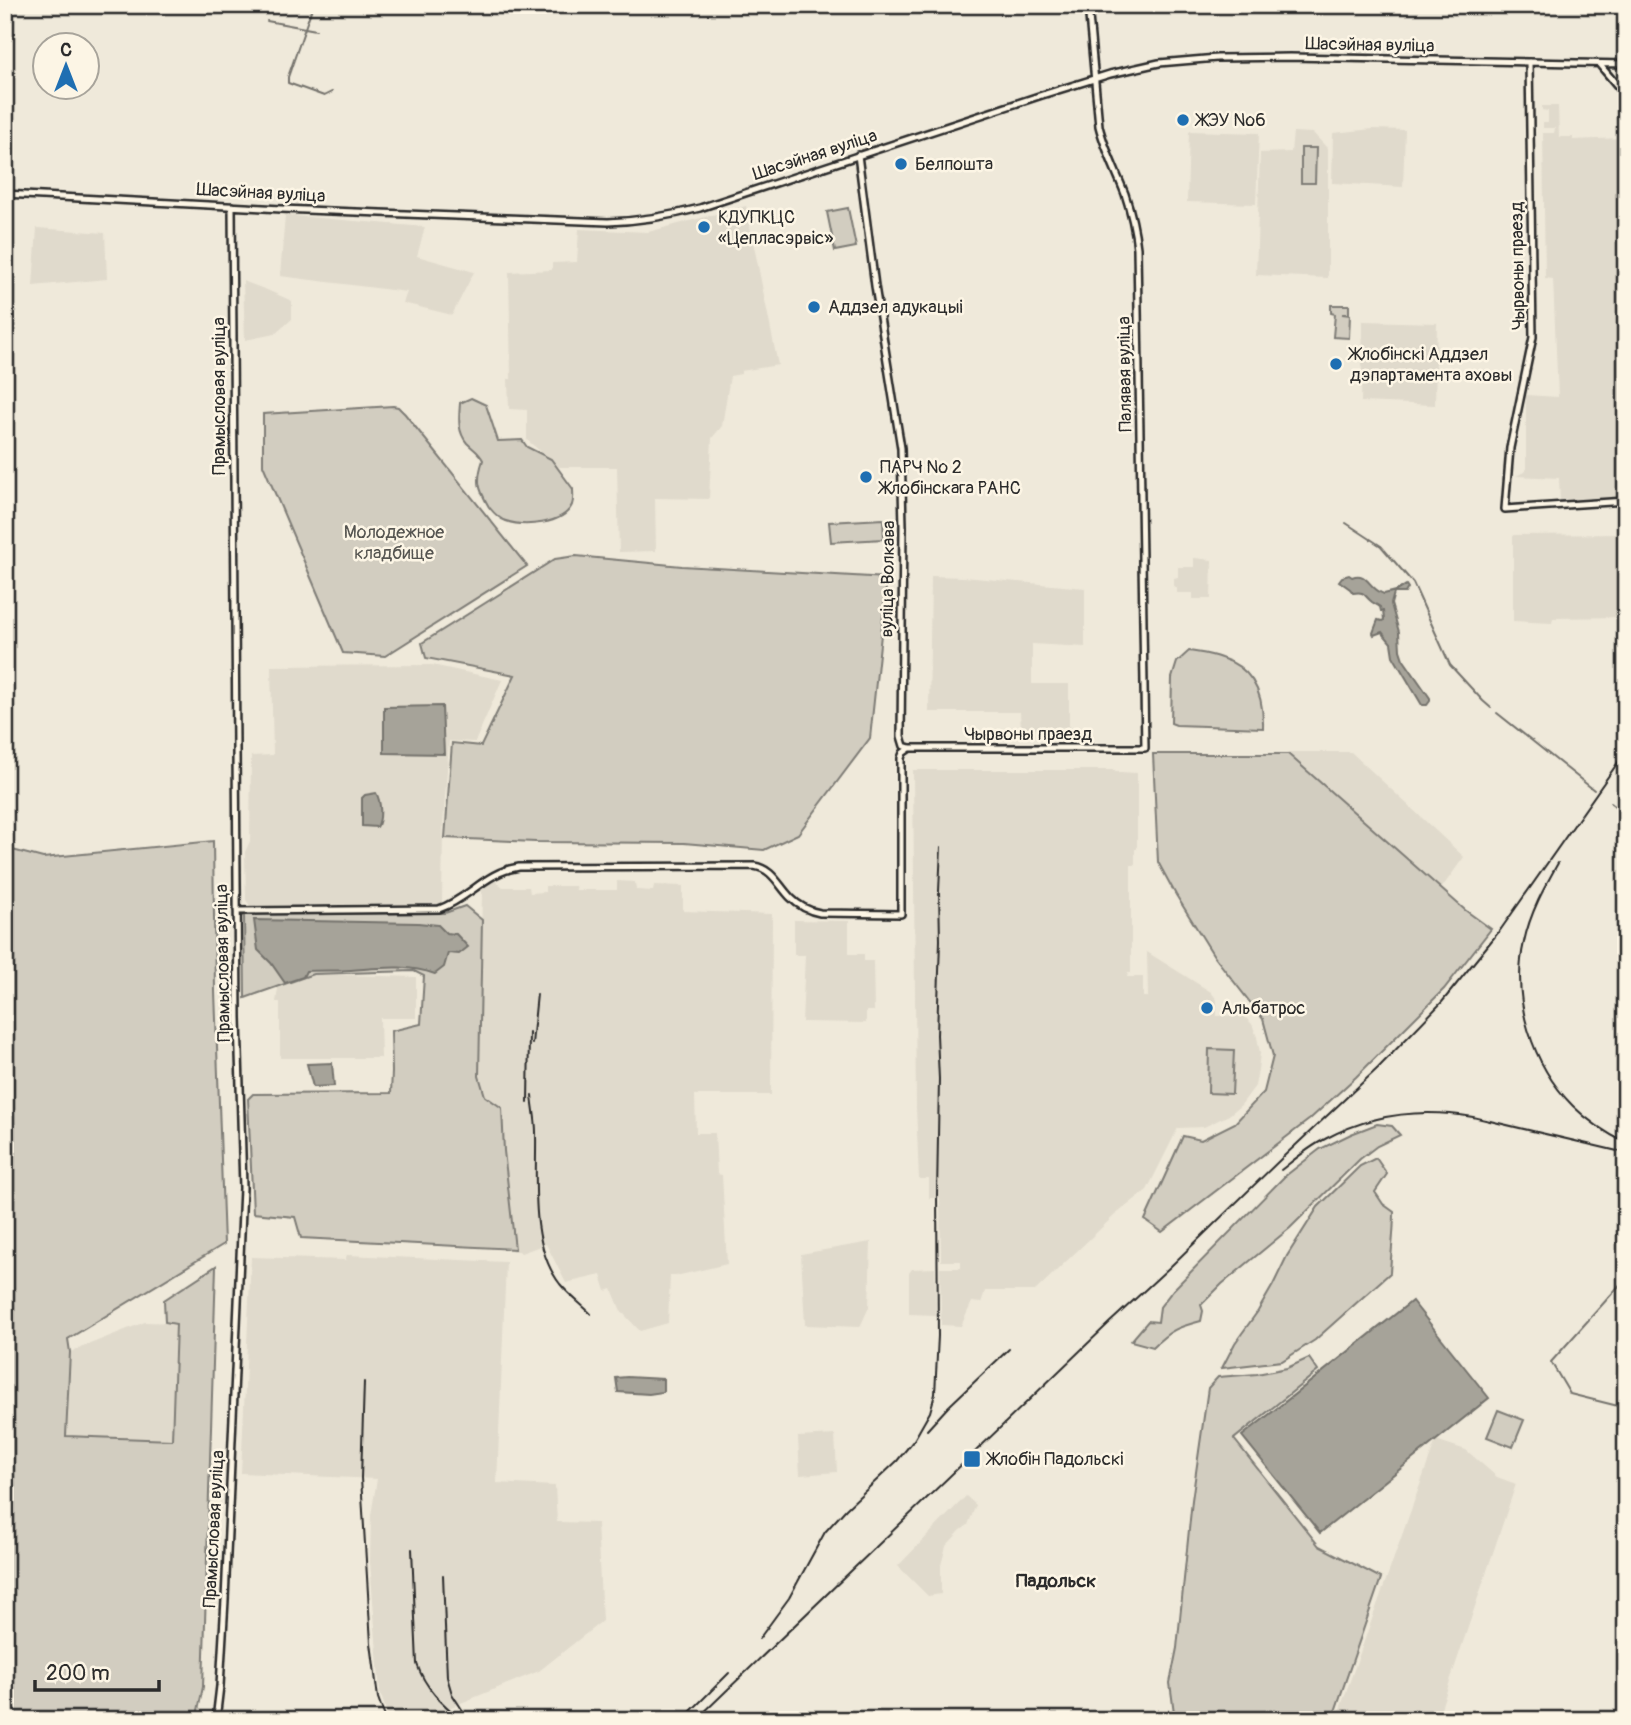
<svg xmlns="http://www.w3.org/2000/svg" width="1631" height="1725" font-family="Pangolin,sans-serif">
<style>
.built{fill:#e0dacc}
.green{fill:#d2cdc0;stroke:#7e7c76;stroke-width:2}
.water{fill:#a6a399;stroke:#75736d;stroke-width:2}
.lines{fill:none;stroke-linecap:round;stroke-linejoin:round}
.stream{stroke:#75736d;stroke-width:2}
.secondary-casing{stroke:#2b2b2b;stroke-width:10}
.secondary{stroke:#fcf5e5;stroke-width:5}
.rail{stroke:#2b2b2b;stroke-width:2}
.poi-dot{fill:#1f6fb2;stroke:#fcf5e5;stroke-width:2.5}
.labels{text-anchor:middle;dominant-baseline:central;stroke-width:5;stroke-linejoin:round;paint-order:stroke}
.street-label{font-size:18px;fill:#2b2b2b;stroke:#fcf5e5}
.poi-label{font-size:18px;fill:#2b2b2b;stroke:#fcf5e5;text-anchor:start}
.park-label{font-size:18px;fill:#555450;stroke:#fcf5e5}
.neighbourhood-label{font-size:19px;font-weight:bold;fill:#2b2b2b;stroke:#fcf5e5}
</style>
<rect width="100%" height="100%" fill="#efe9da"/>
<filter id="ink" filterUnits="userSpaceOnUse"><feTurbulence type="fractalNoise" baseFrequency=".0143" numOctaves="2"/><feDisplacementMap in="SourceGraphic" scale="14" xChannelSelector="R" yChannelSelector="G"/><feConvolveMatrix kernelMatrix="1 2 1 2 8 2 1 2 1" color-interpolation-filters="sRGB"/></filter>
<g filter="url(#ink)">
<path class="built" d="M 1542,106 L 1558,106 L 1559,137 L 1573,137 L 1573,140 L 1621,138 L 1621,131 L 1626,131 L 1626,497 L 1560,502 L 1559,478 L 1516,476 L 1526,471 L 1526,395 L 1558,397 L 1553,279 L 1545,278 L 1543,133 L 1554,133 L 1555,128 L 1543,128 L 1543,123 L 1548,123 L 1548,111 L 1542,110 Z
M 1373,129 L 1405,130 L 1403,187 L 1332,183 L 1333,133 Z
M 1189,131 L 1259,133 L 1256,204 L 1187,202 Z
M 1293,132 L 1313,133 L 1328,149 L 1328,278 L 1256,275 L 1260,153 L 1291,152 Z
M 746,206 L 778,365 L 741,371 L 741,374 L 730,376 L 722,426 L 712,438 L 709,499 L 655,498 L 656,551 L 619,552 L 617,467 L 559,467 L 527,440 L 527,410 L 509,409 L 508,379 L 511,379 L 509,272 L 552,270 L 552,263 L 577,262 L 579,229 L 648,232 Z
M 285,215 L 425,227 L 417,256 L 474,272 L 452,315 L 403,303 L 407,292 L 280,276 Z
M 37,228 L 105,233 L 107,279 L 33,286 Z
M 243,281 L 267,290 L 292,301 L 292,319 L 275,334 L 245,340 Z
M 1363,321 L 1437,323 L 1435,405 L 1361,402 Z
M 1626,534 L 1626,617 L 1553,618 L 1552,623 L 1513,621 L 1513,535 Z
M 1194,558 L 1212,560 L 1211,599 L 1193,599 L 1193,593 L 1177,593 L 1177,587 L 1174,587 L 1174,578 L 1178,577 L 1178,567 L 1194,567 Z
M 931,576 L 964,577 L 1085,588 L 1085,647 L 1032,644 L 1032,684 L 1069,684 L 1069,727 L 1056,727 L 1055,729 L 1021,729 L 1020,712 L 929,712 Z
M 432,665 L 502,680 L 475,742 L 449,741 L 443,828 L 442,904 L 250,906 L 246,900 L 245,852 L 250,841 L 251,756 L 273,755 L 271,666 Z
M 1287,752 L 1351,752 L 1464,857 L 1441,889 Z
M 913,770 L 1114,770 L 1118,772 L 1137,773 L 1137,849 L 1135,849 L 1135,865 L 1131,865 L 1131,973 L 1128,973 L 1127,977 L 1143,977 L 1143,997 L 1148,997 L 1147,952 L 1211,992 L 1217,1000 L 1217,1016 L 1243,1015 L 1252,1024 L 1257,1037 L 1260,1053 L 1258,1070 L 1255,1086 L 1241,1105 L 1229,1115 L 1204,1127 L 1178,1128 L 1147,1190 L 1115,1215 L 1035,1291 L 985,1291 L 981,1303 L 972,1302 L 961,1326 L 941,1325 L 940,1268 L 961,1268 L 961,1261 L 941,1261 L 940,1198 L 929,1198 L 929,1179 L 919,1179 L 916,1107 Z
M 494,880 L 503,887 L 529,887 L 530,893 L 545,892 L 545,886 L 575,886 L 576,890 L 617,890 L 617,881 L 635,882 L 636,890 L 653,891 L 654,885 L 683,886 L 683,911 L 772,914 L 771,1095 L 695,1095 L 696,1133 L 715,1133 L 717,1174 L 722,1175 L 727,1264 L 676,1276 L 670,1276 L 668,1323 L 640,1331 L 621,1311 L 612,1289 L 606,1291 L 601,1275 L 566,1283 L 546,1244 L 521,1253 L 519,1251 L 512,1251 L 509,1247 L 477,1075 L 480,1005 L 482,889 Z
M 794,920 L 849,921 L 849,954 L 864,954 L 864,961 L 873,961 L 874,1011 L 866,1011 L 866,1023 L 802,1022 L 805,955 L 794,955 Z
M 313,974 L 416,977 L 416,1018 L 380,1018 L 381,1058 L 280,1058 L 280,1002 L 276,1002 L 278,988 Z
M 871,1242 L 869,1307 L 860,1327 L 805,1325 L 801,1254 Z
M 347,1255 L 506,1262 L 497,1483 L 555,1486 L 557,1522 L 597,1523 L 602,1621 L 539,1671 L 444,1710 L 446,1718 L 442,1720 L 389,1720 L 380,1692 L 370,1562 L 371,1515 L 377,1479 L 241,1473 L 251,1257 L 345,1260 Z
M 935,1268 L 936,1315 L 909,1314 L 909,1273 L 912,1269 Z
M 145,1322 L 176,1323 L 172,1440 L 66,1436 L 70,1352 Z
M 835,1435 L 837,1472 L 800,1475 L 798,1437 Z
M 1436,1440 L 1466,1450 L 1497,1477 L 1516,1484 L 1437,1720 L 1336,1720 Z
M 966,1496 L 976,1505 L 968,1525 L 961,1530 L 946,1546 L 941,1565 L 941,1594 L 928,1596 L 898,1566 Z"/>
<path class="green" d="M 1301,148 L 1316,148 L 1315,183 L 1301,183 Z
M 848,208 L 856,247 L 835,251 L 827,212 Z
M 1331,305 L 1349,305 L 1349,314 L 1342,314 L 1350,315 L 1349,338 L 1333,337 L 1335,314 L 1331,313 Z
M 471,398 L 486,405 L 498,441 L 522,440 L 527,447 L 551,459 L 573,489 C 573,494 574,500 572,505 C 563,525 523,527 506,521 C 499,519 493,512 489,507 C 478,488 476,481 483,460 C 479,452 473,449 467,443 C 457,431 459,418 460,403 Z
M 393,406 L 398,407 L 405,414 L 527,566 L 385,656 L 343,653 L 263,465 L 263,414 Z
M 883,519 L 884,539 L 831,542 L 829,522 Z
M 576,556 L 682,566 L 887,578 L 870,738 L 798,834 L 764,850 L 684,843 L 536,842 L 445,838 L 452,743 L 481,746 L 515,675 L 426,658 L 422,643 L 555,559 Z
M 1189,651 C 1200,653 1211,654 1221,658 C 1254,668 1264,696 1263,728 L 1176,725 L 1171,723 L 1172,678 L 1177,662 Z
M 1153,754 L 1288,754 L 1465,910 L 1491,929 L 1444,989 L 1356,1077 L 1310,1119 L 1162,1232 L 1145,1220 L 1183,1136 L 1201,1140 L 1235,1123 L 1264,1092 L 1273,1056 L 1263,1019 L 1214,956 L 1176,895 L 1158,862 Z
M 213,841 L 215,991 L 224,1244 L 68,1339 L 70,1352 L 66,1436 L 172,1440 L 176,1324 L 165,1322 L 164,1300 L 216,1266 L 203,1687 L 196,1720 L 5,1720 L 5,848 L 43,858 Z
M 465,906 L 482,920 L 479,1076 L 485,1096 L 502,1108 L 504,1151 L 515,1249 L 301,1238 L 295,1217 L 253,1213 L 248,1099 L 253,1094 L 391,1093 L 392,1072 L 391,1031 L 421,1024 L 424,976 L 414,971 L 313,974 L 245,998 L 244,914 L 445,913 Z
M 1209,1049 L 1234,1050 L 1232,1094 L 1208,1093 Z
M 1377,1124 L 1392,1126 L 1400,1135 L 1377,1146 L 1360,1159 L 1290,1228 L 1222,1284 L 1201,1305 L 1203,1311 L 1201,1321 C 1178,1327 1170,1330 1153,1347 L 1131,1341 L 1148,1321 L 1158,1322 L 1160,1307 L 1173,1290 L 1284,1177 L 1320,1149 L 1351,1134 Z
M 1376,1158 L 1387,1174 L 1375,1192 L 1383,1204 L 1394,1212 C 1394,1233 1391,1253 1390,1273 L 1315,1340 L 1282,1361 L 1222,1368 L 1235,1343 L 1258,1311 L 1273,1285 L 1287,1256 L 1318,1207 L 1360,1166 Z
M 1309,1358 L 1318,1371 L 1234,1439 L 1319,1546 L 1381,1578 L 1332,1720 L 1175,1720 L 1170,1683 L 1177,1648 L 1192,1500 L 1208,1388 L 1218,1377 L 1257,1374 L 1287,1368 Z
M 1498,1410 L 1524,1420 L 1513,1447 L 1487,1437 Z"/>
<path class="water" d="M 1349,575 L 1352,577 C 1368,571 1368,589 1384,594 L 1396,591 L 1406,585 L 1408,588 L 1405,593 L 1394,593 L 1391,604 L 1399,632 L 1400,650 L 1403,659 L 1430,698 L 1430,701 L 1427,705 L 1422,705 L 1393,656 L 1391,643 L 1382,632 L 1374,635 L 1373,633 L 1378,620 L 1382,621 L 1384,620 L 1383,611 L 1381,611 L 1380,607 C 1378,605 1375,604 1372,602 C 1363,595 1366,591 1353,593 L 1350,589 L 1339,581 L 1342,577 Z
M 442,706 L 444,754 L 384,753 L 384,707 Z
M 376,793 C 381,801 382,819 377,827 L 362,826 L 362,798 L 365,795 Z
M 254,920 L 418,923 L 438,925 L 446,933 L 456,934 L 468,947 L 459,954 L 448,953 L 444,967 L 435,974 C 406,964 381,968 351,970 C 336,971 321,970 306,971 L 303,977 L 285,983 L 271,963 L 258,950 Z
M 332,1063 L 334,1086 L 313,1087 L 307,1064 Z
M 1412,1301 L 1489,1398 L 1320,1533 L 1242,1436 Z
M 627,1377 L 663,1379 L 663,1392 L 649,1394 L 618,1392 L 616,1378 Z"/>
<g class="lines">
<path class="stream" d="M 313,5 L 288,77 L 288,83 L 324,96 L 332,92
M 267,21 L 316,30
M 1346,523 L 1381,546 L 1413,583 L 1450,665 L 1483,701 L 1491,708
M 1497,713 L 1594,790
M 1611,803 L 1626,815
M 1626,1278 L 1551,1362 L 1570,1394 L 1626,1408"/>
<defs>
<path id="secondary" d="M 1529,62 L 1533,337 L 1510,448 L 1505,509 L 1626,501
M 1599,64 L 1626,96
M 858,155 L 875,286 L 901,448 L 903,526 L 901,736 L 904,746 L 910,748
M 5,194 L 281,209 L 608,222 C 640,221 669,216 700,208 L 1042,95 L 1110,74 L 1159,63 L 1217,58 L 1290,57 L 1626,64
M 910,748 L 1145,748 L 1137,248 C 1135,229 1131,212 1125,194 C 1116,171 1105,150 1099,126 L 1088,5
M 237,911 L 439,909 C 470,898 485,872 519,867 L 754,866 C 773,869 778,885 791,898 C 799,906 809,911 820,913 L 901,914 L 901,758 L 903,753 L 910,748
M 216,1720 L 220,1686 L 225,1600 L 243,1188 L 238,1018 L 232,206"/>
</defs>
<use href="#secondary" class="secondary-casing"/>
<use href="#secondary" class="secondary"/>
<path class="rail" d="M 1558,863 C 1544,888 1530,913 1524,942 C 1511,999 1532,1065 1573,1106 C 1589,1122 1606,1133 1626,1143
M 532,1044 L 537,994
M 532,1095 C 533,1107 536,1120 536,1132 C 537,1180 529,1244 560,1284 C 569,1295 581,1304 591,1314
M 528,1103 L 529,1032
M 1281,1170 C 1295,1159 1309,1147 1325,1139 C 1371,1114 1422,1108 1473,1117 L 1626,1153
M 364,1382 L 361,1478 L 371,1643 L 378,1698 L 386,1720
M 927,1430 L 948,1407 L 1009,1349
M 412,1549 L 417,1664 C 425,1688 442,1704 462,1720
M 443,1575 L 447,1677 L 452,1694 L 467,1717
M 759,1639 L 789,1598 L 825,1532 L 846,1509 L 897,1461 L 914,1440 L 930,1412 L 935,1394 L 938,1336 L 937,1194 L 939,1079 L 937,1035 L 940,940 L 939,891 L 941,847
M 682,1720 L 729,1673
M 696,1720 L 1108,1324 L 1171,1266 L 1283,1157 L 1378,1068 L 1442,1002 L 1501,929 L 1626,751"/>
</g>
</g>
<g class="poi-dot">
<circle cx="1183" cy="120" r="7"/>
<circle cx="901" cy="164" r="7"/>
<circle cx="704" cy="227" r="7"/>
<circle cx="814" cy="307" r="7"/>
<circle cx="1336" cy="364" r="7"/>
<circle cx="866" cy="477" r="7"/>
<circle cx="1207" cy="1008" r="7"/>
<rect x="963" y="1450" width="18" height="18" rx="3.5"/>
</g>
<g class="labels">
<g class="street-label">
<text transform="translate(1370 45) rotate(1)">Шасэйная вуліца</text>
<text transform="translate(815 155) rotate(-18)">Шасэйная вуліца</text>
<text transform="translate(261 193) rotate(3)">Шасэйная вуліца</text>
<text transform="translate(1518 266) rotate(-91)">Чырвоны праезд</text>
<text transform="translate(1125 374) rotate(-91)">Палявая вуліца</text>
<text transform="translate(219 396) rotate(-90)">Прамысловая вуліца</text>
<text transform="translate(888 579) rotate(-89)">вуліца Волкава</text>
<text x="1028" y="734">Чырвоны праезд</text>
<text transform="translate(223 963) rotate(-91)">Прамысловая вуліца</text>
<text transform="translate(214 1529) rotate(-87)">Прамысловая вуліца</text>
</g>
<g class="poi-label">
<text x="1197" y="120">ЖЭУ №6</text>
<text x="915" y="164">Белпошта</text>
<text x="718" y="217">КДУПКЦС<tspan x="718" dy="21">«Цепласэрвіс»</tspan></text>
<text x="828" y="307">Аддзел адукацыі</text>
<text x="1350" y="354">Жлобінскі Аддзел<tspan x="1350" dy="21">дэпартамента аховы</tspan></text>
<text x="880" y="467">ПАРЧ № 2<tspan x="880" dy="21">Жлобінскага РАНС</tspan></text>
<text x="1221" y="1008">Альбатрос</text>
<text x="988" y="1459">Жлобін Падольскі</text>
</g>
<g class="park-label">
<text x="394" y="532">Молодежное<tspan x="394" dy="21">кладбище</tspan></text>
</g>
<g class="neighbourhood-label">
<text x="1056" y="1581">Падольск</text>
</g>
</g>
<rect width="1631" height="1725" fill="none" stroke="#fcf5e5" stroke-width="28"/>
<rect x="14" y="14" width="1603" height="1697" fill="none" stroke="#2b2b2b" stroke-width="2.5" filter="url(#ink)"/>
<g transform="translate(66 66)"><circle r="33" fill="#fcf5e5" stroke="#a8a49b" stroke-width="2"/>
<path d="M0-5L12 26L0 18L-12 26Z" fill="#1f6fb2"/>
<text y="-10" font-size="19" font-weight="bold" text-anchor="middle" fill="#2b2b2b">С</text>
</g>
<path d="M35 1680v10h124v-10" fill="none" stroke="#2b2b2b" stroke-width="3.5"/>
<text x="46" y="1680" font-size="21" fill="#2b2b2b" stroke="#fcf5e5" stroke-width="5" paint-order="stroke">200 m</text>
</svg>
